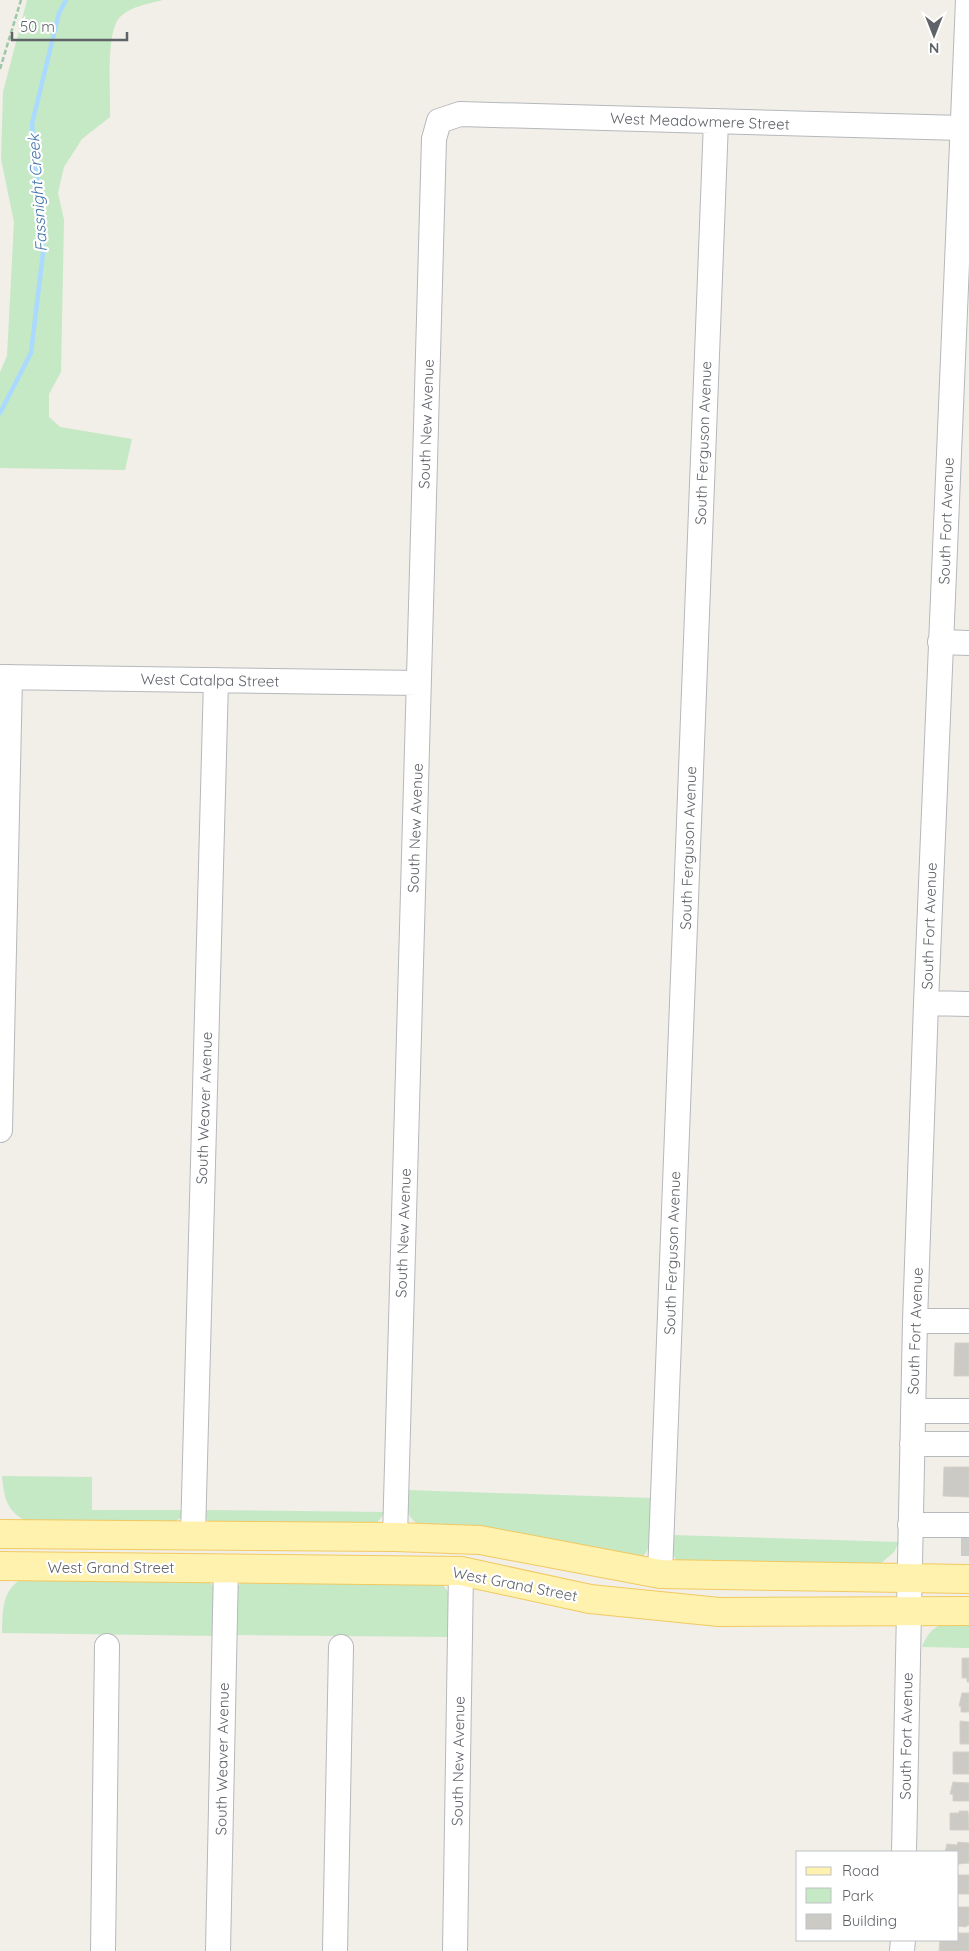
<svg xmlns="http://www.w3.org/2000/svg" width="969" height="1951" font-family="Quicksand,sans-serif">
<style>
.green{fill:#c5e8c5}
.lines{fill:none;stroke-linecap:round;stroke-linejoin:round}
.stream{stroke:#aadaff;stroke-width:4.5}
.building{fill:#cccac5;stroke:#d6d1c6}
.minor-tunnel{stroke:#ccccc8;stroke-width:24;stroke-dasharray:24 12;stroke-linecap:butt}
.minor-casing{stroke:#b5b8bc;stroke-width:26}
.major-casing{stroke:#f2c960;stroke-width:30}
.path{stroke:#9cc7a9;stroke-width:2.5;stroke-dasharray:5 2.5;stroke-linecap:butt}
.minor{stroke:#fff;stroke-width:24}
.major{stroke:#fff2af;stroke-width:28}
.labels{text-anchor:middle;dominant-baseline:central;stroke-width:4.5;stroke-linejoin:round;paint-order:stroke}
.street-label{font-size:15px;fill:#5f6368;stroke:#fff}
.water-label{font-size:16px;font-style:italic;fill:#4174aa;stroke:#fff}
</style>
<rect width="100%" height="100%" fill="#f1efe8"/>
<path class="green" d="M 27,0 L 163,0 C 148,4 131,6 120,17 C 105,32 111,95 110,117 L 82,139 L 64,167 L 58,193 L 64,220 L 61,372 L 49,394 L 49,417 L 60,427 L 132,439 L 125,470 L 0,468 L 0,372 L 7,356 L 14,222 L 1,159 L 3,92 Z
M 2,1476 L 92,1477 L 92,1510 L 187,1510 L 182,1517 L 172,1523 L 26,1521 C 6,1511 4,1496 2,1476 Z
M 406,1490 L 652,1498 L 649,1547 L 642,1559 L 419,1525 C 405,1515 406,1506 406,1490 Z
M 201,1510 L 385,1512 L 377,1523 L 215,1524 L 208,1521 Z
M 670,1535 L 899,1542 L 894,1552 L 879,1565 L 679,1563 L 672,1554 Z
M 24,1578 L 205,1579 L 216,1588 L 219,1636 L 2,1633 C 3,1611 1,1589 24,1578 Z
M 244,1580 L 440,1581 L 449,1593 L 450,1637 L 233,1635 L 235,1589 Z
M 969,1620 L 969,1648 L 922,1647 C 932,1622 944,1623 969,1620 Z"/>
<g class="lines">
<path class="stream" d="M 0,413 L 31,353 L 43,253 L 32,124 L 59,13 L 66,0"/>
</g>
<path class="building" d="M 955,1343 L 969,1343 L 969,1376 L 954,1376 Z
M 944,1467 L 969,1467 L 969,1497 L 943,1496 Z
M 962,1658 L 969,1658 L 969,1682 L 967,1682 L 967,1678 L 962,1678 Z
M 962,1693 L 969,1693 L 969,1712 L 961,1712 L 961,1706 L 959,1706 Z
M 960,1721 L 969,1722 L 969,1744 L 960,1744 Z
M 953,1752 L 969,1752 L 969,1774 L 953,1774 Z
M 953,1782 L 969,1783 L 969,1801 L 953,1801 L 953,1794 L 950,1794 Z
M 959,1811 L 968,1811 L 969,1830 L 950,1830 L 950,1813 L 959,1813 Z
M 958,1842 L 969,1843 L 969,1863 L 958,1864 L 958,1852 L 945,1852 L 947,1844 L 957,1845 Z
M 958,1875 L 969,1875 L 969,1894 L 958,1894 Z
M 958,1907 L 969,1907 L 969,1925 L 965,1927 L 958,1926 Z
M 958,1933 L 969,1933 L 969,1951 L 939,1951 L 940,1940 L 958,1940 Z"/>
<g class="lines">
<path class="minor-tunnel" d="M 961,1544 L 969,1544"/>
<defs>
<path id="minor" d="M 940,642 L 969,643
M 0,677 L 419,683
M 926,1003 L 969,1004
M 0,1130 L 10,677
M 915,1321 L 969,1321
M 913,1411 L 969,1411
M 912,1444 L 969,1444
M 910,1525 L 969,1525
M 193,1535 L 216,680
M 395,1537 L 434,139 L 439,121 L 460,114 L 962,128
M 660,1574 L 716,121
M 904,1852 L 915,1321 L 926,1003 L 968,0
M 103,1951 L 107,1646
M 218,1951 L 226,1567
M 335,1951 L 341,1647
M 455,1951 L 461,1571
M 902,1951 L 903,1940"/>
<path id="major" d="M 0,1534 L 395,1537 L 480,1540 L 660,1574 L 969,1579
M 0,1566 L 461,1571 L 590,1599 L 719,1612 L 969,1611"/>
</defs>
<use href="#minor" class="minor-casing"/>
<use href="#major" class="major-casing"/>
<path class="path" d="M 0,69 L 21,0"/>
<use href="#minor" class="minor"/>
<use href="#major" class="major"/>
</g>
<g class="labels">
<g class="street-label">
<text transform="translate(700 121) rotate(2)">West Meadowmere Street</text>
<text transform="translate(426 424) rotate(-88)">South New Avenue</text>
<text transform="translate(703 443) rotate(-88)">South Ferguson Avenue</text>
<text transform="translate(946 521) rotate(-88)">South Fort Avenue</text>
<text transform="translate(210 680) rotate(1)">West Catalpa Street</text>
<text transform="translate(415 828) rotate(-88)">South New Avenue</text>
<text transform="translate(688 848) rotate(-88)">South Ferguson Avenue</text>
<text transform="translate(929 926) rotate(-88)">South Fort Avenue</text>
<text transform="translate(204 1108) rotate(-88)">South Weaver Avenue</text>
<text transform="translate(403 1233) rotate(-88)">South New Avenue</text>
<text transform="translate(672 1253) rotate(-88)">South Ferguson Avenue</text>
<text transform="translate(915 1331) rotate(-88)">South Fort Avenue</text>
<text x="111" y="1567">West Grand Street</text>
<text transform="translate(515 1584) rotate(11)">West Grand Street</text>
<text transform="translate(906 1736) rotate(-89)">South Fort Avenue</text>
<text transform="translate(222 1759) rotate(-89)">South Weaver Avenue</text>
<text transform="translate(458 1761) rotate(-89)">South New Avenue</text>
</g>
<g class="water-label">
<text transform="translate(37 193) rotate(-94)">Fassnight Creek</text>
</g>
</g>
<rect x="796" y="1851" width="162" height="90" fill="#ffffff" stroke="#bfc1c3"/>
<rect x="806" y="1867" width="25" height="8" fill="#fff2af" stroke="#bfc1c3"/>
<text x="842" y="1876" font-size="15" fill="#5f6368">Road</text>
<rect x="806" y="1888" width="25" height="15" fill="#c5e8c5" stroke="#bfc1c3"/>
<text x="842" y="1901" font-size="15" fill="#5f6368">Park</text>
<rect x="806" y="1914" width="25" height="15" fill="#cccac5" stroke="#bfc1c3"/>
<text x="842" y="1926" font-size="15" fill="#5f6368">Building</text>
<g transform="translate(934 35) rotate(180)" stroke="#ffffff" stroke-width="4" paint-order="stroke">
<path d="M0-4L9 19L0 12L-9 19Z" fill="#5f6368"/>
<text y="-8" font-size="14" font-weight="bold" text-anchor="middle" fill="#5f6368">N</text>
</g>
<path d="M12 32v8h115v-8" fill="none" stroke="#5f6368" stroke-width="2.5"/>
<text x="20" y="32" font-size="15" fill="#5f6368" stroke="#ffffff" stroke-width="4" paint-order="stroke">50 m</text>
</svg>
